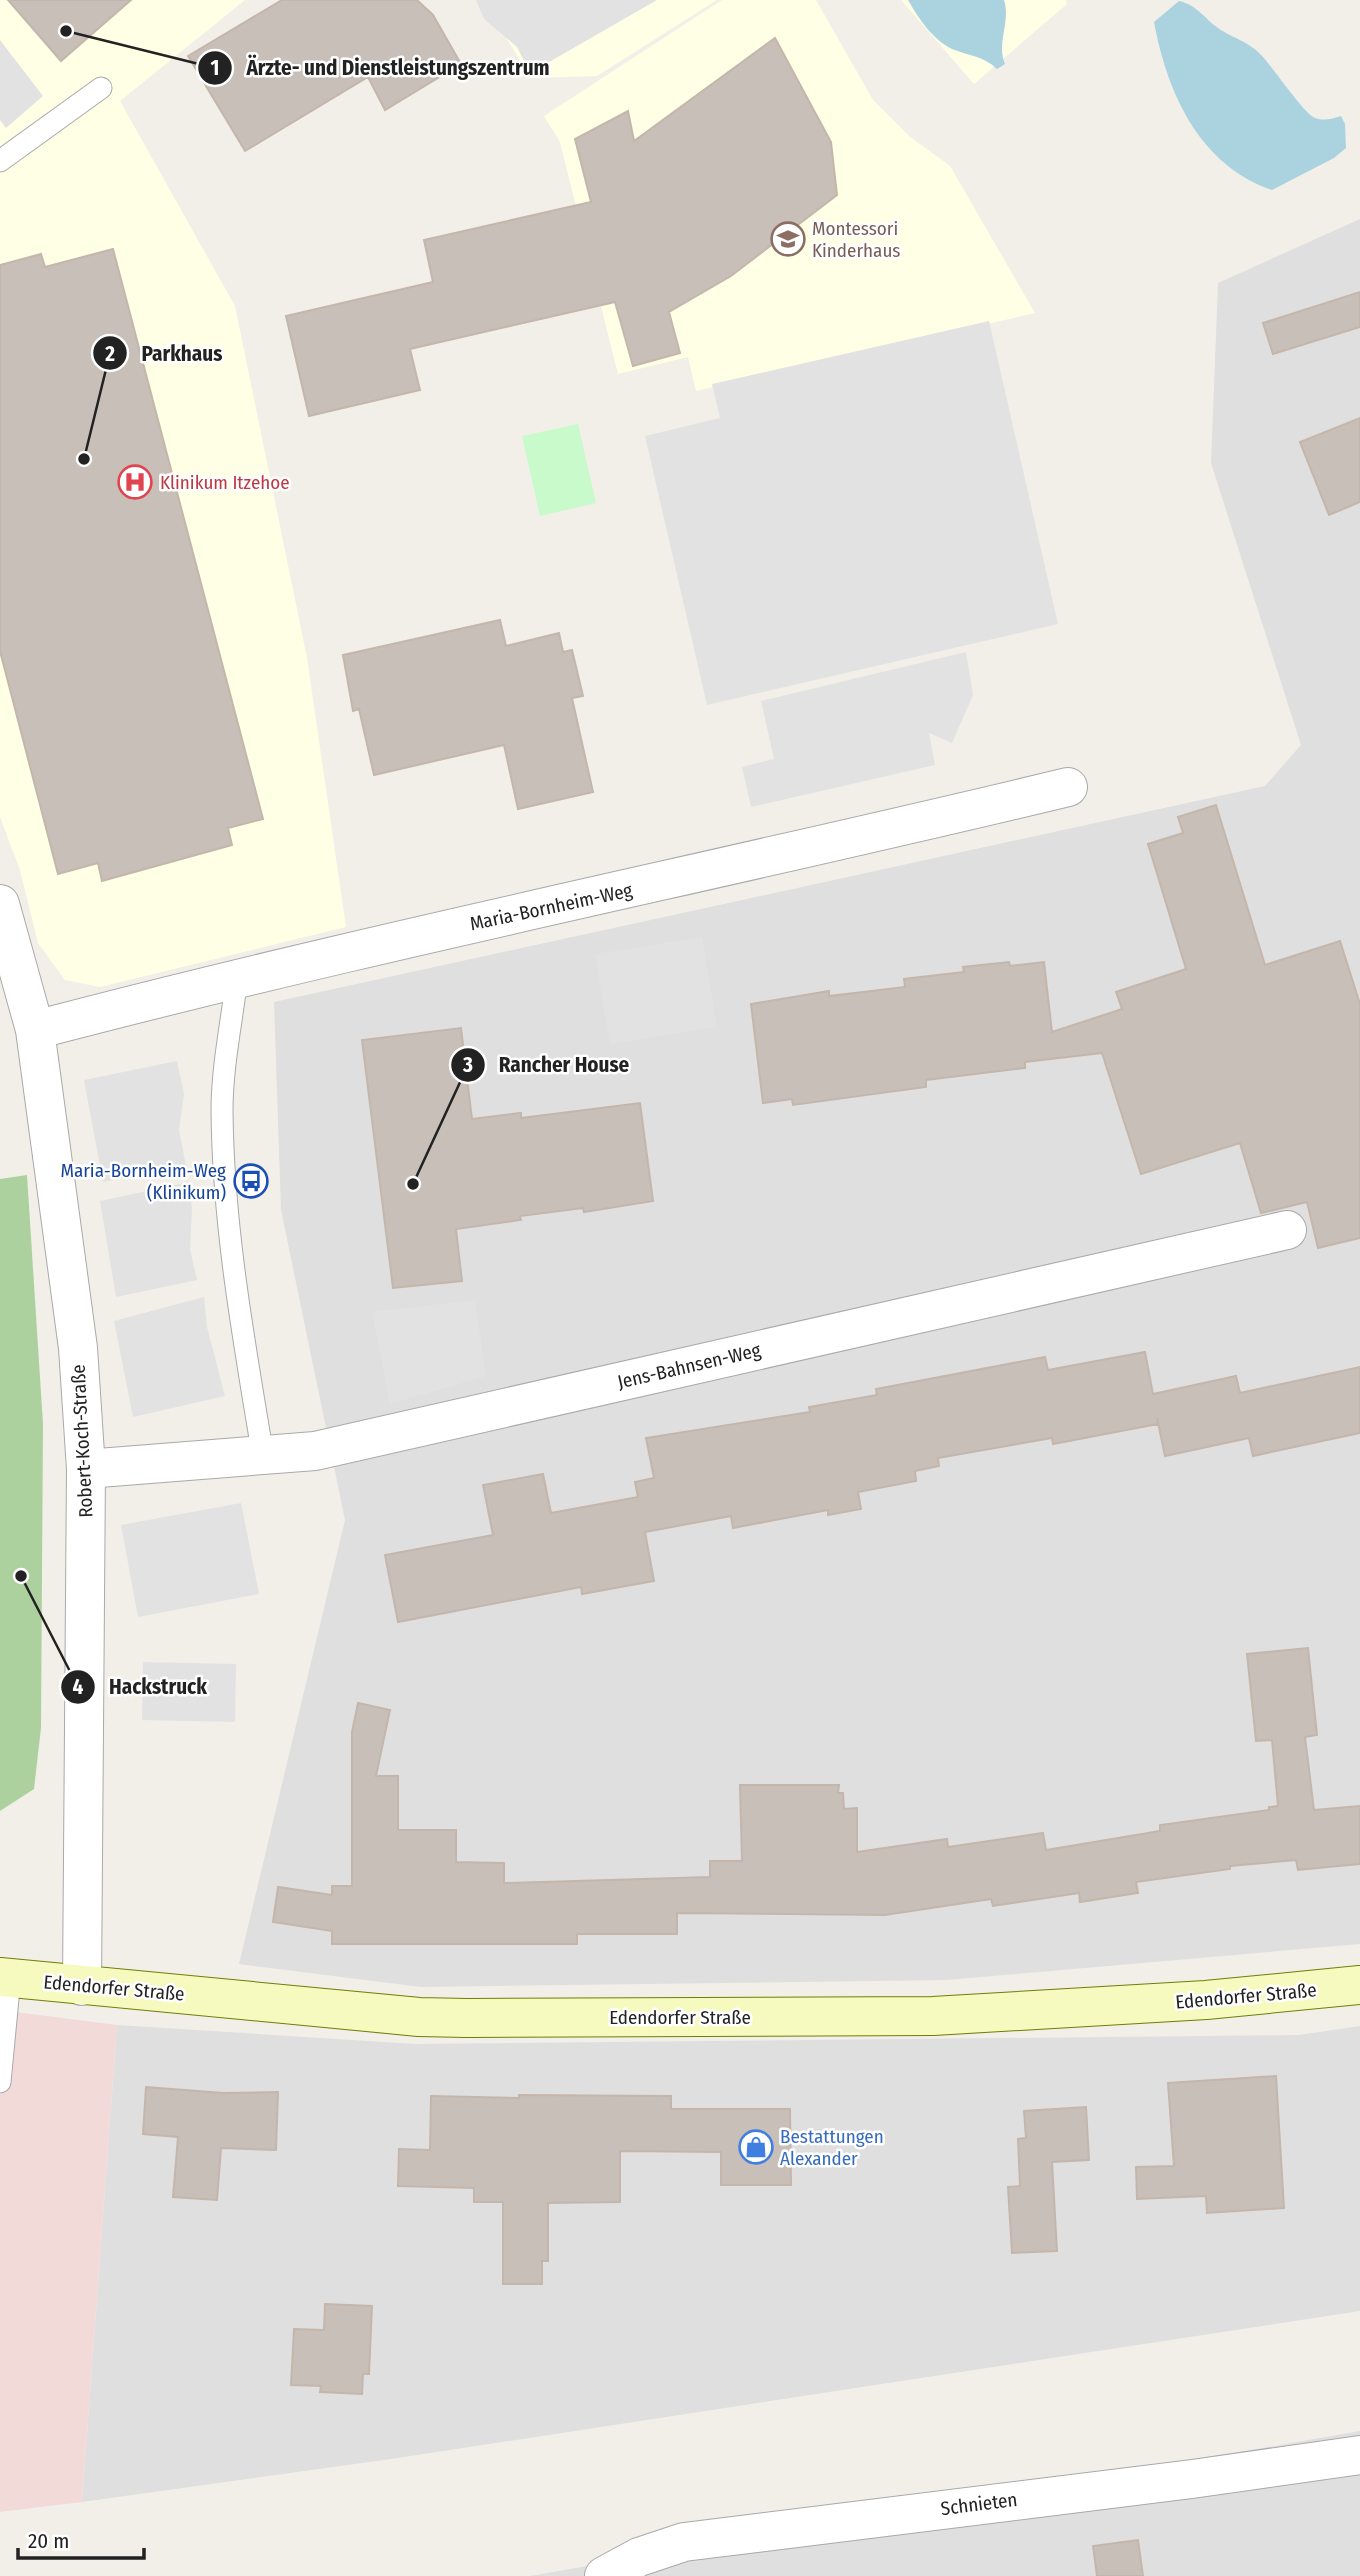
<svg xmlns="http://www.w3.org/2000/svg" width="1360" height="2576" font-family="'Fira Sans Condensed',sans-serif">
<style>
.residential{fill:#e0dfdf}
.commercial{fill:#f2dad9}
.education{fill:#ffffe5}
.forest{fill:#add19e}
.park{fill:#c8facc}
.parking{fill:#e2e2e2}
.water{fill:#aad3df}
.building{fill:#c7bfb8;stroke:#c4b6ab;stroke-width:2}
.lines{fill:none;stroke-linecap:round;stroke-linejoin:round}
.lane-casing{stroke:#a9a9a9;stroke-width:23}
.street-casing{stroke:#a9a9a9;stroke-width:40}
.secondary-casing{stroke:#707d05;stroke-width:40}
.lane{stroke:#fff;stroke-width:21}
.street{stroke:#fff;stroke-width:38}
.secondary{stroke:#f7fabf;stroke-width:38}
.labels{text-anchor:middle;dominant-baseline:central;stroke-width:5;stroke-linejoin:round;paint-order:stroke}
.education-label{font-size:19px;fill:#785e54;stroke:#fff;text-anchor:start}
.health-label{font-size:19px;fill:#be3a42;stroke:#fff;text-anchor:start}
.street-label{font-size:19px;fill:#222;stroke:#fff}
.transit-label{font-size:19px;fill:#164399;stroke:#fff;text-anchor:end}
.shop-label{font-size:19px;fill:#366cbe;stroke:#fff;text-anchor:start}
.leader{fill:none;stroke:#222;stroke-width:2.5}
.callout-dot{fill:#222;stroke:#fff;stroke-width:2.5}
.mark-label{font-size:21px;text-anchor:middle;font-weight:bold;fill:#fff}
.callout-label{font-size:21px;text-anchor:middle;font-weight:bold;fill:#222;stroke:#fff;stroke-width:5;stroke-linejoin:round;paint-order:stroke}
</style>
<rect width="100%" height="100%" fill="#f2efe9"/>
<path class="residential" d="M 1360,219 L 1360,1944 L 947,1980 L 421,1987 L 239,1964 L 345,1520 L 281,1210 L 274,1002 L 1265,786 L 1301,745 L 1211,463 L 1218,283 Z
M 117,2025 L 415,2044 L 1299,2035 L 1360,2026 L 1360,2311 L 391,2459 L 82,2502 Z
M 1360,2431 L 1360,2576 L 530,2576 Z"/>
<path class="commercial" d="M 0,2010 L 117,2025 L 82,2502 L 0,2512 Z"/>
<path class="education" d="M 0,0 L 245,0 L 120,101 L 235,306 L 307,658 L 346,927 L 100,987 L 65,980 L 38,943 L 20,870 L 0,817 Z
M 483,0 L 717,0 L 597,76 L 531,78 Z
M 722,0 L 816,0 L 873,100 L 909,136 L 950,166 L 1035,313 L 696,391 L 688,357 L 618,374 L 560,142 L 544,116 Z
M 901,0 L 1066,0 L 1067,4 L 974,84 Z"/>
<path class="forest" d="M 27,1175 L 43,1424 L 41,1728 L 34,1789 L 0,1811 L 0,1179 Z"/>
<path class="park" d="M 578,424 L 596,503 L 540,516 L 522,436 Z"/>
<path class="parking" d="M 476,0 L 657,0 L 530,73 L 517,47 L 484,19 Z
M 0,40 L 43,96 L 6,128 L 0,120 Z
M 989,321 L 1058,624 L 707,705 L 645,436 L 720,418 L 712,384 Z
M 966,652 L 973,695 L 952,743 L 929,733 L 935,765 L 751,807 L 742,767 L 774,759 L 761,701 Z
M 702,937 L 717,1027 L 610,1044 L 595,954 Z
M 177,1061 L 184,1094 L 179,1130 L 186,1166 L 103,1182 L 84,1080 Z
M 189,1182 L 192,1209 L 190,1249 L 197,1280 L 116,1297 L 100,1201 Z
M 204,1297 L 207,1327 L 225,1396 L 133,1417 L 114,1321 Z
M 475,1300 L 486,1376 L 390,1404 L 372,1312 Z
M 241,1503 L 259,1594 L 138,1617 L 121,1525 Z
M 143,1662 L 236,1664 L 235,1722 L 142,1720 Z"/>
<path class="water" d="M 908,0 L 1004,0 C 1011,21 996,44 1005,64 L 997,69 C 984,56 969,56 952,49 C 932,39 919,19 908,0 Z
M 1179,1 C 1197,5 1204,18 1218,28 C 1234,39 1249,41 1263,57 C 1273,68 1305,115 1315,118 C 1323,121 1333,119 1341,116 L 1345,124 L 1346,148 L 1334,158 L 1272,190 C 1199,165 1167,92 1154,22 Z"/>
<path class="building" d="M 8,0 L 131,0 L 61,61 Z
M 282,0 L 417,0 L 433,15 L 461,64 L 385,110 L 368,77 L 245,151 L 188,56 Z
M 775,38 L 831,142 L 837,195 L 731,276 L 669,312 L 680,353 L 633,366 L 615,302 L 410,349 L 420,390 L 309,416 L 286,316 L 433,282 L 424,240 L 591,202 L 575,139 L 628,111 L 634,141 Z
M 113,249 L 263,819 L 228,828 L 232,845 L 102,881 L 98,863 L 58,874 L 0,651 L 0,265 L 41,254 L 45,267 Z
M 1360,292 L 1360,327 L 1273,354 L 1263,323 Z
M 1360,418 L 1360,502 L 1329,515 L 1300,442 Z
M 500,620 L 506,646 L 559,633 L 563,652 L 572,650 L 583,696 L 572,698 L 593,792 L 518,809 L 504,745 L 374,775 L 359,709 L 353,711 L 343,655 Z
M 1216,805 L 1265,965 L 1340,941 L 1360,1004 L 1360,1238 L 1318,1248 L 1307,1202 L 1261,1213 L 1240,1143 L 1141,1174 L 1102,1053 L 1025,1062 L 1025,1068 L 926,1080 L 926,1087 L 793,1105 L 792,1099 L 763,1103 L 751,1004 L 829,991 L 829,996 L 905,987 L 904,979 L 964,972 L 963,967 L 1009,962 L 1010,966 L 1044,962 L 1052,1032 L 1122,1009 L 1116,992 L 1186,969 L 1148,844 L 1183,833 L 1178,817 Z
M 461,1028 L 472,1119 L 521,1113 L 521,1118 L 640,1103 L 653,1201 L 584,1212 L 583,1208 L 520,1216 L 521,1220 L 456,1229 L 462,1281 L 393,1288 L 362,1040 Z
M 1145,1352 L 1153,1394 L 1236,1376 L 1240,1393 L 1360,1367 L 1360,1433 L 1253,1456 L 1249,1438 L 1165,1456 L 1157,1418 L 1158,1424 L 1053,1444 L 1052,1438 L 938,1458 L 939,1466 L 915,1471 L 916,1481 L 858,1492 L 861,1509 L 828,1515 L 828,1510 L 733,1528 L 731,1516 L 645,1532 L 654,1581 L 582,1594 L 581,1587 L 398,1622 L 385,1555 L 493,1535 L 483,1485 L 543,1474 L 551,1513 L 638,1497 L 635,1482 L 654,1478 L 646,1438 L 810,1412 L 809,1407 L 877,1395 L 876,1389 L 1045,1357 L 1048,1370 Z
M 1308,1648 L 1317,1735 L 1305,1737 L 1314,1810 L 1360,1806 L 1360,1864 L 1298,1870 L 1296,1860 L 1230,1866 L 1230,1869 L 1136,1882 L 1138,1893 L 1080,1902 L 1079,1893 L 993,1906 L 991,1899 L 885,1915 L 677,1913 L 677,1934 L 577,1934 L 577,1944 L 332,1944 L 332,1931 L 273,1922 L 278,1887 L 332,1895 L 332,1886 L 352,1886 L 352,1732 L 358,1703 L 390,1710 L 376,1776 L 398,1776 L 398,1830 L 456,1830 L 456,1862 L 504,1863 L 504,1883 L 710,1877 L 710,1861 L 742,1861 L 740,1785 L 839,1785 L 838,1793 L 843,1793 L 844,1809 L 857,1808 L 857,1852 L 947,1839 L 948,1847 L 1043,1833 L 1046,1850 L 1160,1831 L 1160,1825 L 1269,1810 L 1269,1807 L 1278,1806 L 1272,1740 L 1256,1741 L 1247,1654 Z
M 1276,2076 L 1284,2208 L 1207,2213 L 1206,2196 L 1137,2199 L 1136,2167 L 1174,2166 L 1168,2083 Z
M 146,2087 L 223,2093 L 278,2092 L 276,2150 L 221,2148 L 217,2200 L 173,2197 L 178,2137 L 143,2134 Z
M 519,2095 L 671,2096 L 671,2109 L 790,2109 L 791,2185 L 721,2185 L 721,2152 L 620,2151 L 620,2202 L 548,2203 L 548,2261 L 542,2261 L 542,2284 L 503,2284 L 503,2202 L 474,2202 L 474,2188 L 398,2186 L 399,2149 L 430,2150 L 431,2096 L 519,2098 Z
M 1086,2107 L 1089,2160 L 1052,2162 L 1057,2251 L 1012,2253 L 1008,2187 L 1020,2186 L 1018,2139 L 1026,2138 L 1024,2111 Z
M 325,2304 L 372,2306 L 369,2374 L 363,2374 L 362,2394 L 320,2392 L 321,2386 L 291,2385 L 294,2329 L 324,2330 Z
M 1138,2540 L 1143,2576 L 1097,2576 L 1093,2546 Z"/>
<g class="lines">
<defs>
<path id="lane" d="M 0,161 L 101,88
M 237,977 C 232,1020 222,1067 222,1110 C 223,1227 244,1341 263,1456
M 0,2082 L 10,1978"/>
<path id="street" d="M 0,904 L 35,1030 L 78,1348 L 86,1469 L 82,1986
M 35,1030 C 377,940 724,870 1068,787
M 86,1469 L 315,1451 L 1287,1230
M 604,2576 L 639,2557 L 684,2542 L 1192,2479 L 1360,2455"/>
<path id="secondary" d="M 0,1977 L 419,2017 L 467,2018 L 933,2016 L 1206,2000 L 1360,1985"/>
</defs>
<use href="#lane" class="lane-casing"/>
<use href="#street" class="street-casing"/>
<use href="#secondary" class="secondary-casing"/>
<use href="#lane" class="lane"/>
<use href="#street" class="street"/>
<use href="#secondary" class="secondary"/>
</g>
<defs>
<symbol id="school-ring" viewBox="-11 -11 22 22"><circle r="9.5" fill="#fff" stroke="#8d6e63" stroke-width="1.5"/><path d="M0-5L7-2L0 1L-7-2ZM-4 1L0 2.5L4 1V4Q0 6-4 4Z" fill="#8d6e63"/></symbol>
<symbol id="hospital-ring" viewBox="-11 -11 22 22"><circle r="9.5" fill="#fff" stroke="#e0444e" stroke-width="1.5"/><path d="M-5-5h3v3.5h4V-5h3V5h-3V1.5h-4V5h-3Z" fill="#e0444e"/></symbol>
<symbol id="bus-ring" viewBox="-11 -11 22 22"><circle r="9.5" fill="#fff" stroke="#1a4fb4" stroke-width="1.5"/><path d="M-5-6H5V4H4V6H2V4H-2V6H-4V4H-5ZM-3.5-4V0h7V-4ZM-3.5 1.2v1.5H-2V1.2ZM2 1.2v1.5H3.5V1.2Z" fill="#1a4fb4"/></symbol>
<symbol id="shop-ring" viewBox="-11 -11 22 22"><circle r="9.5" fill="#fff" stroke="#3f7fe0" stroke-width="1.5"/><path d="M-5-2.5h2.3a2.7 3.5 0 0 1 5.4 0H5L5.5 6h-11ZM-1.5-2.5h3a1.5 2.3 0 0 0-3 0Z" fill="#3f7fe0"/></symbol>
</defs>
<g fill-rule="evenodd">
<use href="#school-ring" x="769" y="220" width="38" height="38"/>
<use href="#hospital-ring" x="116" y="463" width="38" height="38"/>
<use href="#bus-ring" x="232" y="1162" width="38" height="38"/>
<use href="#shop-ring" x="737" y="2128" width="38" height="38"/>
</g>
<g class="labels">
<g class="education-label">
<text x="812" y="228">Montessori<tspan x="812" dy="22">Kinderhaus</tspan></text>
</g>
<g class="health-label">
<text x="160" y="482">Klinikum Itzehoe</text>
</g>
<g class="street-label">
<text transform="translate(551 907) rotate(-12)">Maria-Bornheim-Weg</text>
<text transform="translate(689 1366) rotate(-13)">Jens-Bahnsen-Weg</text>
<text transform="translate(82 1441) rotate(-93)">Robert-Koch-Straße</text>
<text transform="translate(114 1988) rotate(5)">Edendorfer Straße</text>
<text transform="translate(1246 1996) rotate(-5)">Edendorfer Straße</text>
<text x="680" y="2017">Edendorfer Straße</text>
<text transform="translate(979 2504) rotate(-7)">Schnieten</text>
</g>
<g class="transit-label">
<text x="226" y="1170">Maria-Bornheim-Weg<tspan x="226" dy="22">(Klinikum)</tspan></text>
</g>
<g class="shop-label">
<text x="780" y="2136">Bestattungen<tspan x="780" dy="22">Alexander</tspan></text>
</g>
</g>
<path class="leader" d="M66 31L215 68M84 459L110 353M413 1184L468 1065M21 1576L78 1687"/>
<g class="callout-dot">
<circle cx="66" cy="31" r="7"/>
<circle cx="84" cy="459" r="7"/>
<circle cx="413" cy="1184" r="7"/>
<circle cx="21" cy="1576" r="7"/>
<circle cx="215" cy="68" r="18"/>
<circle cx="110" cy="353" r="18"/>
<circle cx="468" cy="1065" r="18"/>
<circle cx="78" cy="1687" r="18"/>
</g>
<g class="mark-label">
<text x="215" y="75">1</text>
<text x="110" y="361">2</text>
<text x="468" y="1072">3</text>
<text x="78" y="1694">4</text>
</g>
<g class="callout-label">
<text x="398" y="75">Ärzte- und Dienstleistungszentrum</text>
<text x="182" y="361">Parkhaus</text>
<text x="564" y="1072">Rancher House</text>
<text x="158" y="1694">Hackstruck</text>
</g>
<path d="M18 2548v10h126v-10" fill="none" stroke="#222222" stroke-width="3.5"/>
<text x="28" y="2548" font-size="21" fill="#222222" stroke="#ffffff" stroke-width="5" paint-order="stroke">20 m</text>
</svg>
